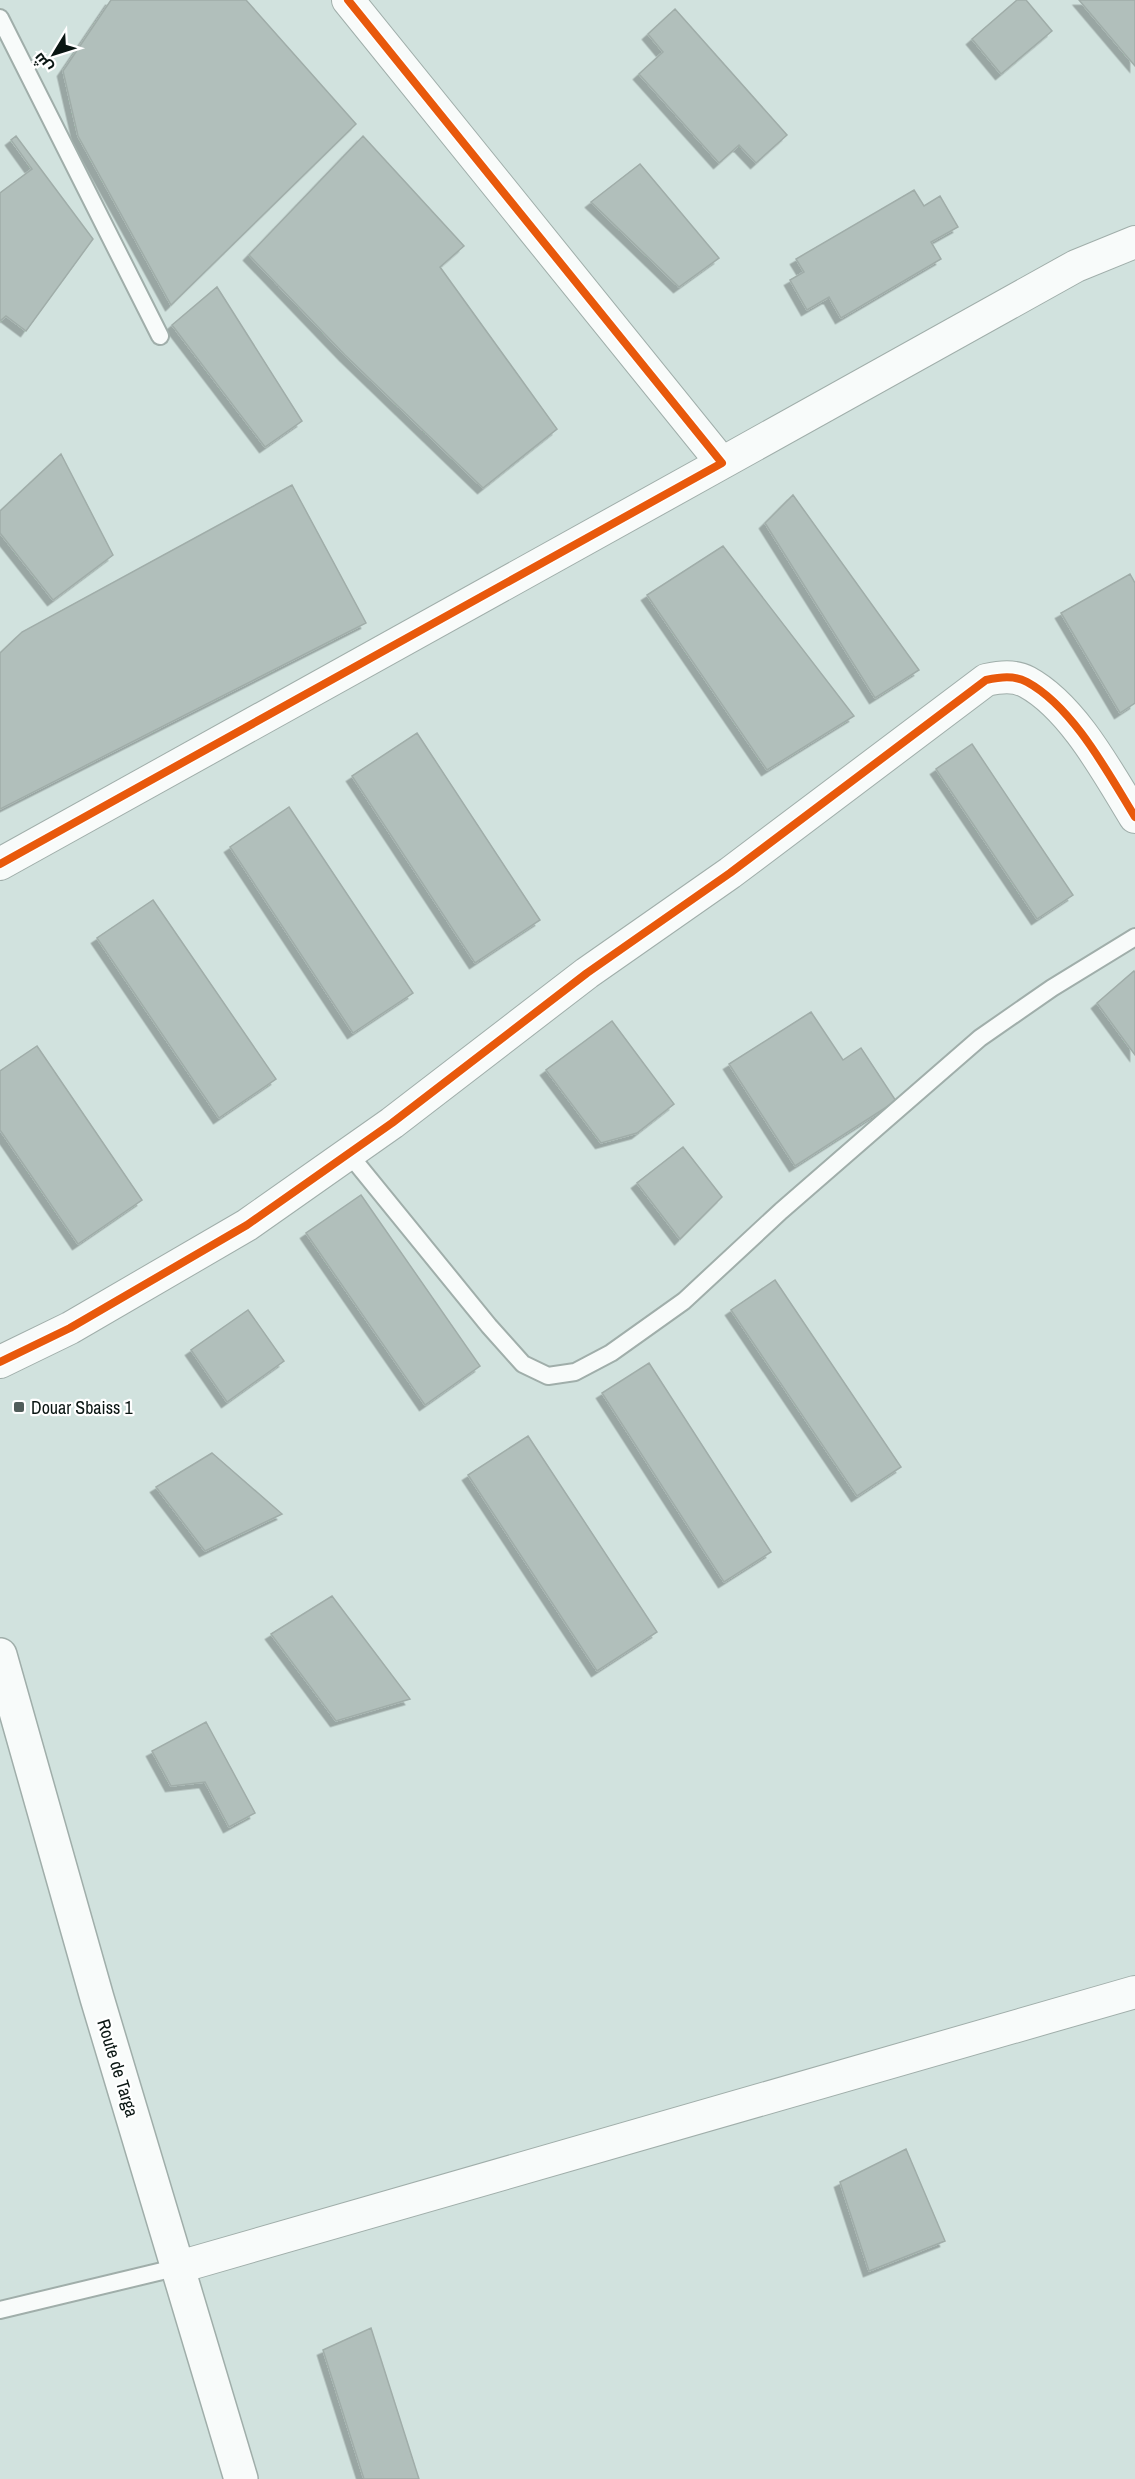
<svg xmlns="http://www.w3.org/2000/svg" width="1135" height="2479" font-family="'Archivo Narrow',Cairo,sans-serif">
<style>
.building{fill:#b1bfbb;stroke:#a0ada9;stroke-width:1.5;filter:url(#shadow)}
.lines{fill:none;stroke-linecap:round;stroke-linejoin:round}
.service-casing{stroke:#a0aeaa;stroke-width:20}
.minor-casing{stroke:#a0aeaa;stroke-width:34}
.secondary-casing{stroke:#a0aeaa;stroke-width:36}
.service{stroke:#f8fbfa;stroke-width:16}
.minor{stroke:#f8fbfa;stroke-width:32}
.secondary{stroke:#f8fbfa;stroke-width:33}
.cycleway-casing{stroke:#fff;stroke-width:11}
.cycleway{stroke:#e8590c;stroke-width:8}
.poi-dot{fill:#505d5a;stroke:#fff;stroke-width:2}
.labels{text-anchor:middle;dominant-baseline:central;stroke-width:4.5;stroke-linejoin:round;paint-order:stroke}
.poi-label{font-size:18px;fill:#0a1613;stroke:#fff;text-anchor:start}
.street-label{font-size:18px;fill:#0a1613;stroke:#fff}
</style>
<defs>
<filter id="shadow"><feDropShadow dx="-5.5" dy="5.5" stdDeviation="0" flood-color="#0004"/></filter>
</defs>
<rect width="100%" height="100%" fill="#d1e2de"/>
<path class="building" d="M 111,0 L 246,0 L 356,124 L 171,305 L 78,136 L 63,71 Z
M 1017,0 L 1026,0 L 1052,31 L 1001,74 L 972,39 Z
M 1079,0 L 1135,0 L 1135,66 Z
M 675,9 L 787,135 L 756,163 L 739,145 L 719,163 L 639,74 L 663,52 L 648,34 Z
M 16,136 L 93,239 L 26,331 L 6,316 L 0,321 L 0,193 L 32,169 L 11,140 Z
M 363,136 L 464,246 L 440,267 L 557,429 L 483,488 L 345,355 L 249,255 Z
M 640,164 L 719,258 L 679,287 L 591,202 Z
M 914,190 L 924,206 L 940,196 L 958,227 L 931,242 L 941,259 L 841,318 L 829,297 L 807,310 L 790,280 L 804,272 L 796,259 Z
M 217,287 L 302,421 L 265,447 L 172,325 Z
M 61,454 L 113,555 L 53,600 L 0,533 L 0,511 Z
M 292,485 L 366,623 L 0,809 L 0,653 L 22,632 Z
M 793,495 L 919,670 L 875,698 L 765,523 Z
M 723,546 L 854,716 L 767,770 L 647,595 Z
M 1130,574 L 1135,583 L 1135,703 L 1120,713 L 1061,613 Z
M 417,733 L 540,920 L 475,963 L 352,776 Z
M 972,744 L 1073,895 L 1037,919 L 936,769 Z
M 289,807 L 413,993 L 353,1033 L 230,847 Z
M 153,900 L 276,1079 L 219,1118 L 97,938 Z
M 1134,971 L 1135,973 L 1135,1055 L 1097,1003 Z
M 811,1012 L 843,1060 L 861,1048 L 896,1101 L 795,1166 L 729,1064 Z
M 612,1021 L 674,1104 L 637,1133 L 601,1143 L 546,1070 Z
M 37,1046 L 142,1200 L 78,1244 L 0,1130 L 0,1071 Z
M 683,1147 L 722,1197 L 680,1239 L 637,1183 Z
M 361,1195 L 480,1366 L 425,1405 L 306,1233 Z
M 775,1280 L 901,1467 L 857,1496 L 731,1310 Z
M 248,1310 L 284,1361 L 227,1402 L 191,1350 Z
M 649,1363 L 771,1552 L 724,1582 L 602,1393 Z
M 528,1436 L 657,1632 L 597,1671 L 468,1475 Z
M 212,1453 L 282,1514 L 205,1551 L 156,1487 Z
M 332,1596 L 410,1699 L 336,1721 L 271,1634 Z
M 206,1722 L 255,1813 L 229,1827 L 205,1782 L 171,1786 L 152,1751 Z
M 906,2149 L 945,2241 L 869,2271 L 840,2182 Z
M 371,2328 L 419,2479 L 364,2479 L 323,2350 Z"/>
<g class="lines">
<defs>
<path id="service" d="M 0,18 L 160,336
M 349,1154 L 489,1326 L 523,1364 L 548,1376 L 575,1372 L 611,1353 L 684,1301 L 781,1211 L 980,1038 L 1052,988 L 1135,937
M 0,2310 L 179,2267"/>
<path id="minor" d="M 722,463 L 1076,266 L 1135,242
M 0,864 L 722,463 L 348,0
M 0,1362 L 70,1328 L 247,1225 L 392,1123 L 587,973 L 730,873 L 986,680 C 1000,677 1014,675 1027,682 C 1073,707 1108,773 1135,817
M 179,2267 L 1135,1992"/>
<path id="secondary" d="M 0,1655 L 97,1998 L 241,2479"/>
</defs>
<use href="#service" class="service-casing"/>
<use href="#minor" class="minor-casing"/>
<use href="#secondary" class="secondary-casing"/>
<use href="#service" class="service"/>
<use href="#minor" class="minor"/>
<use href="#secondary" class="secondary"/>
<defs>
<path id="cycleway" d="M 0,864 L 722,463 L 348,0
M 0,1362 L 70,1328 L 247,1225 L 392,1123 L 587,973 L 730,873 L 986,680 C 1000,677 1014,675 1027,682 C 1073,707 1108,773 1135,817"/>
</defs>
<use href="#cycleway" class="cycleway-casing"/>
<use href="#cycleway" class="cycleway"/>
</g>
<rect class="poi-dot" x="13" y="1401" width="12" height="12" rx="3"/>
<g class="labels">
<g class="poi-label">
<text x="31" y="1407">Douar Sbaiss 1</text>
</g>
<g class="street-label">
<text transform="translate(118 2068) rotate(73)">Route de Targa</text>
</g>
</g>
<g transform="translate(54 54) rotate(232)" stroke="#ffffff" stroke-width="4.5" paint-order="stroke">
<path d="M0-4.5L10 22L0 15L-10 22Z" fill="#0a1613"/>
<text y="-9" font-size="16" font-weight="bold" text-anchor="middle" fill="#0a1613">ش</text>
</g>
</svg>
